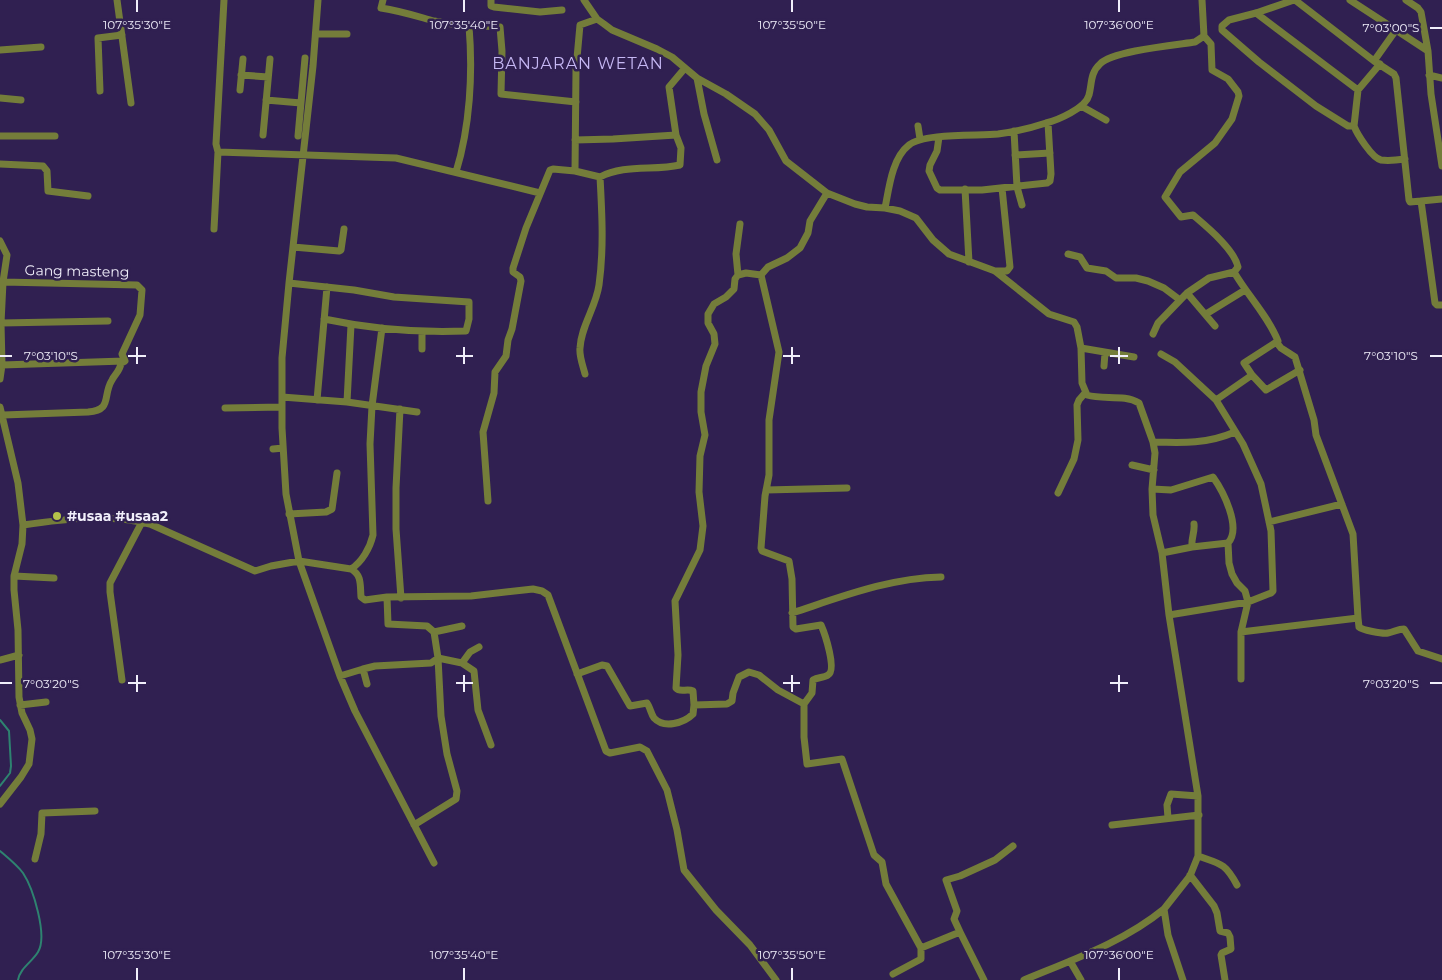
<svg xmlns="http://www.w3.org/2000/svg" width="1442" height="980" font-family="Montserrat,sans-serif">
<style>
.lines{fill:none;stroke-linecap:round;stroke-linejoin:round}
.stream{stroke:#2e8370;stroke-width:2}
.street{stroke:#747d3a;stroke-width:7}
.ticks{fill:none;stroke:#f0eefa;stroke-width:2}
.poi-dot{fill:#b4c24a;stroke:#302051;stroke-width:2}
.labels{text-anchor:middle;dominant-baseline:central;stroke-width:5;stroke-linejoin:round;paint-order:stroke}
.street-label{font-size:14px;fill:#f0eefa;stroke:#302051}
.poi-label{font-size:14px;font-weight:bold;fill:#f0eefa;stroke:#302051;text-anchor:start}
.quarter-label{font-size:16px;letter-spacing:1px;fill:#c6b8f4;stroke:#302051}
.ticks-label{font-size:12px;text-anchor:middle;fill:#f0eefa;stroke:#302051;stroke-width:5;stroke-linejoin:round;paint-order:stroke}
</style>
<rect width="100%" height="100%" fill="#302051"/>
<g class="lines">
<path class="stream" d="M 0,720 L 9,731 L 11,766 L 10,773 L 0,786
M 0,851 C 7,857 17,865 23,873 C 33,888 48,936 38,952 C 32,962 20,968 18,980"/>
<path class="street" d="M 117,0 L 131,103
M 224,0 L 216,144 L 218,152 L 396,158 L 540,193
M 318,0 L 313,66 L 289,283 L 282,358 L 282,428 L 286,494 L 299,561 L 340,676 L 355,711 L 434,863
M 383,0 L 381,8 C 401,11 416,16 434,21 C 456,26 478,25 500,27 L 502,51 L 501,94 L 576,102
M 491,0 L 491,6 L 494,7 L 540,12 L 562,10
M 584,0 L 597,19 L 604,24 L 612,30 L 657,49 L 672,57 L 697,78 L 726,94 L 755,114 L 769,130 L 786,161 L 827,193 L 855,204 L 867,207 L 885,208 L 900,211 L 916,218 L 933,240 L 949,254 L 995,271 L 1049,314 L 1074,322 L 1077,327 L 1081,348 L 1082,383 L 1087,395 C 1103,400 1124,394 1139,403 L 1153,442 L 1155,453 L 1152,489 L 1153,515 L 1162,553 L 1169,615 L 1198,796 L 1198,856 L 1190,876 L 1164,909 L 1168,935 L 1183,980
M 1202,0 L 1204,36 L 1211,44 L 1212,70 L 1228,79 L 1238,92 L 1239,96 L 1232,119 L 1215,143 L 1180,172 L 1165,197 L 1181,217 L 1193,215 C 1207,227 1234,249 1238,267 L 1234,272
M 1294,0 L 1256,13 L 1229,20 L 1222,26 L 1222,30 L 1259,62 L 1316,106 L 1348,126 L 1354,126 L 1358,90 L 1380,64
M 1295,0 L 1374,61 L 1394,74 L 1396,78 L 1409,200 L 1410,202 L 1421,201
M 1350,0 L 1396,30 L 1374,61
M 1406,0 L 1418,8 L 1421,12 L 1428,51
M 1256,13 L 1358,90
M 1396,30 L 1428,51 L 1431,94 L 1442,166
M 316,34 L 347,34
M 0,50 L 41,47
M 241,75 L 268,77
M 1429,75 L 1442,78
M 697,78 L 704,114 L 717,160
M 240,90 L 243,59
M 100,91 L 98,38 L 122,35
M 0,98 L 21,100
M 266,100 L 301,103
M 1081,106 L 1106,120
M 918,126 L 920,139
M 1354,126 C 1357,134 1372,158 1381,160 C 1388,161 1398,160 1405,159
M 1014,131 L 1017,187 L 1022,205
M 263,135 L 270,59
M 0,136 L 55,136
M 298,136 L 305,58
M 939,137 L 937,151 L 930,165 L 929,171 L 937,188 L 940,190 L 982,190 L 1047,183 L 1050,181 L 1051,174 L 1048,123
M 575,140 L 613,139 L 676,135 L 669,87 L 685,68
M 1015,155 L 1050,153
M 0,164 L 43,166 L 47,171 L 48,191 L 88,196
M 575,171 L 600,177 C 602,213 604,249 599,285 C 596,307 581,326 580,348 C 579,356 583,366 585,374
M 456,172 C 470,127 473,73 469,26
M 600,177 C 624,164 654,171 680,165 L 681,148 L 676,135
M 965,189 L 969,262
M 1442,199 L 1421,201 L 1435,303 L 1437,305 L 1442,305
M 885,208 C 889,188 892,158 909,145 C 923,133 978,136 998,134 C 1014,132 1031,128 1046,123 C 1058,120 1086,108 1089,95 C 1092,84 1090,73 1100,64 C 1112,51 1175,45 1195,42 L 1204,36
M 740,224 L 736,254 L 738,275 L 735,279 L 734,289 L 726,297 L 714,304 L 708,314 L 708,323 L 714,334 L 715,344 L 706,366 L 701,392 L 701,412 L 705,435 L 700,456 L 699,492 L 703,526 L 700,550 L 675,601 L 678,655 L 676,688 C 680,693 687,688 693,691 L 694,705 L 727,704 L 732,701 L 733,693 L 739,677 L 749,672 L 759,675 L 778,690 L 804,704 L 804,737 L 807,764 L 842,759 L 874,855 L 882,862 L 886,884 L 921,948 L 921,959 L 893,974
M 214,229 L 218,152
M 0,241 L 7,255 L 3,282 L 1,323 L 2,365 L 0,379
M 293,247 L 339,251 L 341,250 L 344,229
M 1068,254 L 1080,257 L 1087,268 L 1106,271 L 1116,278 L 1136,278 L 1148,281 L 1164,288 L 1180,300
M 995,271 L 1007,271 L 1010,267 L 1002,188
M 738,275 L 746,273 L 761,275
M 289,283 L 354,290 L 394,297 L 469,302 L 469,319 L 466,331 C 418,333 371,329 324,319
M 1187,293 L 1209,278 L 1234,272 C 1248,296 1268,316 1278,341 L 1244,363 L 1252,375
M 1206,314 L 1245,290
M 1,323 L 108,321
M 422,331 L 422,349
M 1153,334 L 1158,323 L 1187,293 L 1215,326
M 1277,343 L 1281,348 L 1295,357 L 1314,420 L 1316,435 L 1353,534 L 1358,618
M 1081,348 L 1134,357
M 1161,354 L 1175,362 L 1216,400
M 2,365 L 124,361
M 1104,366 L 1105,353
M 282,397 L 347,402 L 417,412
M 317,400 L 327,287
M 347,402 L 351,325
M 0,407 L 18,483 L 23,525 L 22,544 L 14,576 L 14,590 L 18,630 L 19,697 L 22,713 L 30,730 L 32,739 L 29,764 L 21,777 L 0,804
M 225,408 L 282,407
M 400,409 L 396,488 L 396,529 L 401,598
M 3,415 L 88,412 C 113,410 102,396 112,380 C 115,374 120,371 121,363 L 125,361 L 122,354 L 140,315 L 142,290 L 137,285 L 3,282
M 1153,442 C 1183,443 1207,444 1235,432
M 273,449 L 283,448
M 1132,465 L 1154,470
M 1152,489 L 1171,490 L 1213,477 C 1223,491 1242,528 1228,543
M 766,490 L 847,488
M 1058,493 L 1074,459 L 1078,440 L 1077,405 L 1079,400 L 1085,393
M 488,501 L 483,432 L 494,393 L 495,372 L 506,356 L 508,340 L 512,329 L 521,281 L 520,277 L 513,272 L 513,268 L 526,228 L 550,170 L 553,169 L 575,171 L 576,69 L 580,25 L 597,19
M 289,514 L 326,512 L 332,509 L 337,473
M 1269,522 L 1342,504
M 23,525 C 65,519 109,513 150,524 L 255,571 L 271,566 L 299,561 L 351,569 C 362,575 360,585 361,597 L 365,600 L 387,597 L 471,596 L 533,589 L 542,591 L 548,595 L 606,751 L 610,753 L 640,747 L 647,751 L 667,790 L 677,830 L 684,870 L 716,910 L 750,945 L 776,980
M 1192,547 C 1191,538 1195,532 1194,524
M 1162,553 L 1192,547 L 1228,543 L 1229,563 L 1232,574 L 1237,583 L 1245,591 L 1248,602 L 1241,632 L 1241,679
M 351,569 C 362,562 370,548 373,535 L 370,444 L 372,406 L 382,328
M 14,576 L 54,578
M 387,597 L 388,624 L 427,626 L 434,632 L 438,658 L 441,716 L 447,754 L 457,791 L 456,799 L 414,825
M 792,613 C 841,597 889,578 941,577
M 1169,615 L 1248,602 L 1271,593 L 1273,591 L 1271,531 L 1261,484 L 1243,444 L 1216,400 L 1252,375 L 1266,390 L 1300,370
M 434,632 L 462,626
M 1241,632 L 1358,618 L 1359,627 C 1362,630 1382,634 1388,633 C 1394,632 1398,629 1404,629 L 1418,651 L 1442,659
M 0,660 L 19,655
M 462,663 L 470,652 L 479,647
M 577,674 L 602,665 L 607,666 L 630,706 L 647,703 C 650,707 651,714 654,718 C 664,729 684,723 693,714 L 694,705
M 340,676 L 363,669
M 122,680 L 110,592 L 110,583 L 142,522
M 367,684 L 363,669 L 375,666 L 431,663 L 438,658 L 462,663 L 474,671 L 478,710 L 491,745
M 804,704 L 812,693 L 813,680 C 818,677 824,678 828,675 C 837,670 825,634 821,625 L 796,629 L 793,627 L 792,579 L 789,561 L 762,551 L 761,548 L 765,496 L 769,475 L 769,420 L 779,352 L 761,275 L 768,267 L 787,258 L 800,248 L 808,233 L 810,221 L 827,193
M 20,705 L 46,702
M 1168,818 L 1167,805 L 1171,794 L 1198,796
M 1112,825 L 1199,815
M 1198,856 C 1221,864 1225,863 1237,885
M 35,859 L 41,834 L 42,813 L 95,811
M 1190,875 L 1214,906 L 1217,913 L 1220,931 L 1228,933 L 1230,937 L 1231,949 L 1222,953 L 1221,955 L 1225,980
M 960,932 L 954,919 L 957,911 L 946,880 L 960,876 L 995,860 L 1013,846
M 921,948 L 960,932 L 984,980
M 1070,961 L 1081,980
M 1024,980 C 1072,960 1124,942 1164,909"/>
</g>
<path class="ticks" d="M 137,0 L 137,12M 464,0 L 464,12M 792,0 L 792,12M 1119,0 L 1119,12M 1430,28 L 1442,28M 137,347 L 137,364M 464,347 L 464,364M 792,347 L 792,364M 1119,347 L 1119,364M 0,356 L 12,356M 128,356 L 146,356M 456,356 L 473,356M 783,356 L 800,356M 1110,356 L 1128,356M 1430,356 L 1442,356M 137,675 L 137,692M 464,675 L 464,692M 792,675 L 792,692M 1119,675 L 1119,692M 0,683 L 12,683M 128,683 L 146,683M 456,683 L 473,683M 783,683 L 800,683M 1110,683 L 1128,683M 1430,683 L 1442,683M 137,968 L 137,980M 464,968 L 464,980M 792,968 L 792,980M 1119,968 L 1119,980"/>
<circle class="poi-dot" cx="57" cy="516" r="5"/>
<g class="labels">
<g class="street-label">
<text transform="translate(77 271) rotate(1)">Gang masteng</text>
</g>
<g class="poi-label">
<text x="67" y="516">#usaa #usaa2</text>
</g>
<g class="quarter-label">
<text x="578" y="63">BANJARAN WETAN</text>
</g>
</g>
<g class="ticks-label">
<text x="137" y="29">107°35'30"E</text>
<text x="464" y="29">107°35'40"E</text>
<text x="792" y="29">107°35'50"E</text>
<text x="1119" y="29">107°36'00"E</text>
<text x="1391" y="32">7°03'00"S</text>
<text x="51" y="360">7°03'10"S</text>
<text x="1391" y="360">7°03'10"S</text>
<text x="51" y="688">7°03'20"S</text>
<text x="1391" y="688">7°03'20"S</text>
<text x="137" y="959">107°35'30"E</text>
<text x="464" y="959">107°35'40"E</text>
<text x="792" y="959">107°35'50"E</text>
<text x="1119" y="959">107°36'00"E</text>
</g>
</svg>
